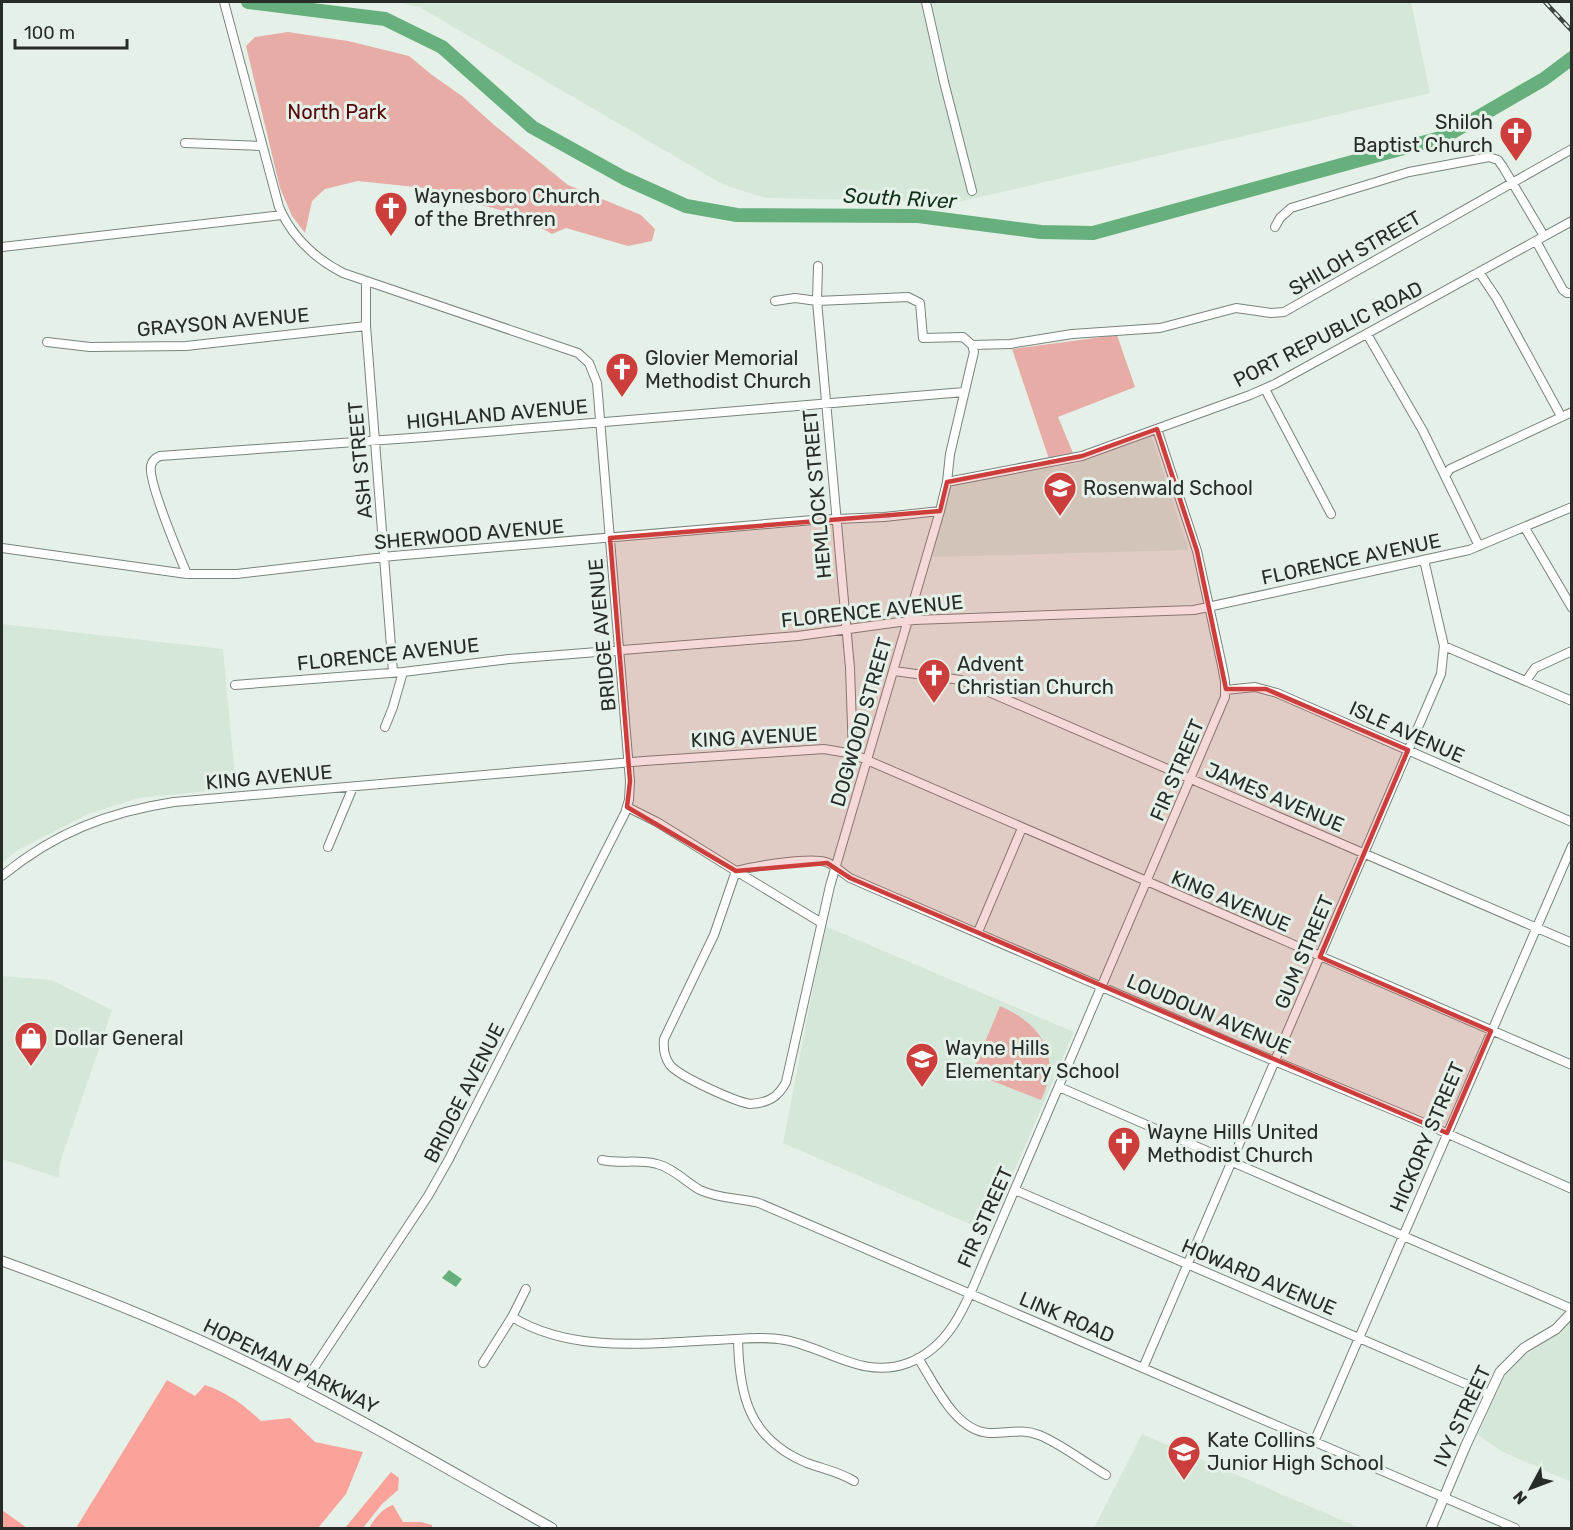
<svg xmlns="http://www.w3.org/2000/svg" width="1573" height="1530" font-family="Rubik,sans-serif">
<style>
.built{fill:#d5e7d9}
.green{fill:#e8aca6}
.forest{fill:#fba39a}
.water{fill:#67b07d}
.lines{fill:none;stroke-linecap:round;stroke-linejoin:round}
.river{stroke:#67b07d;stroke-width:14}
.minor-casing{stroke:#79847b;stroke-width:10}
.major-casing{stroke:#79847b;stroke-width:11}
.minor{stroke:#fff;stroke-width:8}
.major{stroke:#fff;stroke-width:9}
.rail-casing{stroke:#3e4440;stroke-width:4.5}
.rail{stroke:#e5f1e8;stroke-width:2;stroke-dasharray:7;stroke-linecap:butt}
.marked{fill:#cc3e3b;fill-opacity:0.2;stroke:#cc3e3b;stroke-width:4.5;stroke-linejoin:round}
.labels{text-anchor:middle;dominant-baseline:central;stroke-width:6;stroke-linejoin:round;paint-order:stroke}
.park-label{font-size:20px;fill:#55070a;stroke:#e5f1e8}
.poi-label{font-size:20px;fill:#272c28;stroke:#e5f1e8;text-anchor:start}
.street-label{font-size:20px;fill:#272c28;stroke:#e5f1e8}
.water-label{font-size:21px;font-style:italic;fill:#11311c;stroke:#e5f1e8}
</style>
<rect width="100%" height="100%" fill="#e5f1e8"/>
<path class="built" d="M 396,2 L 1411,2 L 1430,93 L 959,202 L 766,198 L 724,185 L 419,7 Z
M 1151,435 L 1189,550 L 932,557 L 950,484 L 1075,464 Z
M 2,624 L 223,649 L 236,788 L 139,798 L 88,814 L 18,850 L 2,863 Z
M 825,926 L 1074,1032 L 988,1232 L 783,1143 Z
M 2,976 L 51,980 L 112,1010 L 60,1163 L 59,1178 L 2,1159 Z
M 1571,1319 L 1571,1482 L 1503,1452 L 1478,1435 L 1500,1384 L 1512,1365 L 1566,1326 Z
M 1142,1434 L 1360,1528 L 1094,1528 Z"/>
<path class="green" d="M 288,32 L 348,41 L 409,56 L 432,75 L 462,96 L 493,124 L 568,185 L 641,215 L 655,229 L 652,241 L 628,246 L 566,228 L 552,234 L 516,214 L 477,204 L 467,197 L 434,189 L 358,181 L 325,189 L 312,201 L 305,233 L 292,216 L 280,188 L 246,46 L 255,37 Z
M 1117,335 L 1135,387 L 1058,417 L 1073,453 L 1049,459 L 1012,349 Z
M 1000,1006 C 1042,1024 1062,1056 1041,1100 L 975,1074 L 973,1071 Z"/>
<path class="forest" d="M 167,1380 L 195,1396 L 205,1385 C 228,1393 244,1405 261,1421 L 290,1418 L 315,1442 L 363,1452 L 346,1494 L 318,1528 L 76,1528 Z
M 391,1472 L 399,1478 L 398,1490 L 382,1504 L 363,1528 L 345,1528 Z
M 393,1505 L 403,1522 L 421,1522 L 432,1525 L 432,1528 L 369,1528 C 375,1518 382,1509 393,1505 Z
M 2,1510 L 27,1528 L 2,1528 Z"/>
<path class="water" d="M 449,1270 L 462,1279 L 456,1287 L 442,1278 Z"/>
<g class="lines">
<path class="river" d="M 248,2 L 385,19 L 442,47 L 532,127 L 624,178 L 686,206 L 737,215 L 918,216 L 1041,232 L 1093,233 L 1444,137 L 1544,79 L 1572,58"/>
<defs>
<path id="minor" d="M 224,2 L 279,207 C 292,237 314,258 343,273 L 578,353 L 589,363 L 597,383 L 630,781 L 629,800 L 625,813 L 449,1159 L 428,1196 L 300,1389
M 926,2 L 944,82 L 972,191
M 185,143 L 262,146
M 1275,227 L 1280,218 L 1291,208 L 1409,172 L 1489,157 L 1498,160 L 1503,167 L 1544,236
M 1536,241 L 1563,290 L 1567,293 L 1572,293
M 2,247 L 282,215
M 818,266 L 817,301 L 850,668 L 853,754
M 1479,272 L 1497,299 L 1561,416
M 366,281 L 366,326 L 393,672
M 775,301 L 795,298 L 817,301 L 908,297 L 920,303 L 923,338 L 963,337 L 972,345
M 1367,334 L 1423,431 L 1479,546
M 47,342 L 90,347 L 186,346 L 366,326
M 972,345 L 1010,344 L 1072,334 L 1160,328 L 1236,308 L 1271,313 L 1284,312 L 1572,149
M 1265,389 L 1331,514
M 1445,476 L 1450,469 L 1572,412
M 947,482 L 1082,456 L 1250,395 L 1275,384 L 1572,221
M 1525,528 L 1572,608
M 2,548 L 187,574 L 237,574 L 393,556 L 813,520 L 884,517 L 940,511
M 187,574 C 179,555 148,482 151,466 C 152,461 155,458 160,456 L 425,437 L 964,392
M 1444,646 L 1572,701
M 894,671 L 961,680 L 1572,943
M 1526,681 L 1535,668 L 1572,651
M 235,685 L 403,672 L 509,659 L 798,636 L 914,620 L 1194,610 L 1469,550 L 1572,507
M 1225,690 L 1255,687 L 1277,693 L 1572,822
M 385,727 L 393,707 L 403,672
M 627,807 L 657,822 L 736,871 C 754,866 810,857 826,862 C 835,865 842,873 850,878 L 1236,1045 L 1417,1120 L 1572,1189
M 328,847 L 353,787
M 2,876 C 54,833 108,812 174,802 L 644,761 L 824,749 L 853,754 L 1572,1065
M 820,922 L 736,871 L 714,935 L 664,1039 C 663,1049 664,1057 670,1065 C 680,1077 734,1101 750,1104 C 767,1103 778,1098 786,1082 L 830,886 L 940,511 L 947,482 L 950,454 L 974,352 L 972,345
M 978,932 L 1022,828
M 1059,1087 L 1572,1309
M 602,1160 C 620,1164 639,1159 657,1164 C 673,1168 686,1182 700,1190 C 719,1199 740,1198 759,1203 L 1515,1528
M 1015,1190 L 1489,1394
M 512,1317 C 573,1354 649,1343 717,1340 C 740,1339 763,1336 785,1340 C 828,1348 863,1380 908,1363 C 955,1345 969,1295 988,1252 L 1225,697 L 1225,681 L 1221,661 L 1197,551 L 1157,429
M 738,1339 C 739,1396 749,1439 807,1463 C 823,1469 840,1472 854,1481
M 918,1358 C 935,1384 955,1431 989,1433 C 1006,1434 1021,1428 1039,1435 C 1058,1442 1087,1464 1106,1475
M 483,1363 L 512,1317 L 526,1289
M 1143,1368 L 1441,674 L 1444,646 L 1424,560
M 1314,1442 L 1572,846"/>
<path id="major" d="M 2,1261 C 85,1291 169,1324 249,1363 C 353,1413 452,1472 552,1528
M 1431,1528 L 1466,1445 L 1500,1372 L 1524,1348 L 1556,1329 L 1572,1312"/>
</defs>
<use href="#minor" class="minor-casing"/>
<use href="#major" class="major-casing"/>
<use href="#minor" class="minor"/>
<use href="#major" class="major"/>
<defs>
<path id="rail" d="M 1545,2 L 1572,31"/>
</defs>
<use href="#rail" class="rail-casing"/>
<use href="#rail" class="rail"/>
</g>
<path class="marked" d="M 1157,429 L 1197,551 L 1226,689 L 1266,689 L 1408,750 L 1320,957 L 1491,1031 L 1447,1133 L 850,878 L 827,863 L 736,871 L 627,807 L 630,781 L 610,538 L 940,511 L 947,482 L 1082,456 Z"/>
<defs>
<symbol id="church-pin" viewBox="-11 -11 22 30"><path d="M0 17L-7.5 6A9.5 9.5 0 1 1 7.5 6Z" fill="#cc3e3b" stroke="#e5f1e8"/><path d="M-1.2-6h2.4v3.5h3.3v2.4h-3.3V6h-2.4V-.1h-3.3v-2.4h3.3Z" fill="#fff"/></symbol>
<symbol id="school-pin" viewBox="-11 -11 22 30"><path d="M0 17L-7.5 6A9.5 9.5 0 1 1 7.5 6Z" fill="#cc3e3b" stroke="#e5f1e8"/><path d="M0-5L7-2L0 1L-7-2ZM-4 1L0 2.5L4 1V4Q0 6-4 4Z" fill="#fff"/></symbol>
<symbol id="shop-pin" viewBox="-11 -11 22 30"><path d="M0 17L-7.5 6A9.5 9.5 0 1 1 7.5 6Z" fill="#cc3e3b" stroke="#e5f1e8"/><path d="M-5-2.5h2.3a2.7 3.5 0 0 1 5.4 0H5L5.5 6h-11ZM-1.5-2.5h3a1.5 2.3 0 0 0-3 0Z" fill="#fff"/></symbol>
</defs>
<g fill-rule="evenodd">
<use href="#church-pin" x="1497" y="114" width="38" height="52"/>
<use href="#church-pin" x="372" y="189" width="38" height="52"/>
<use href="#church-pin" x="603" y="350" width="38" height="52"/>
<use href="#school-pin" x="1041" y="469" width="38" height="52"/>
<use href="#church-pin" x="915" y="656" width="38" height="52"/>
<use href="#shop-pin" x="12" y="1019" width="38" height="52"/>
<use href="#school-pin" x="903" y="1040" width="38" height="52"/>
<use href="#church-pin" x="1105" y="1124" width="38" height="52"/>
<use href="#school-pin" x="1165" y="1433" width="38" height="52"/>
</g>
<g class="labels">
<g class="park-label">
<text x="337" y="112">North Park</text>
</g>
<g class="poi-label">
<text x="1493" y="122" text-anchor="end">Shiloh<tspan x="1493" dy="23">Baptist Church</tspan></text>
<text x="414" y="196">Waynesboro Church<tspan x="414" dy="23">of the Brethren</tspan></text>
<text x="645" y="358">Glovier Memorial<tspan x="645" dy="23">Methodist Church</tspan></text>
<text x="1083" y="488">Rosenwald School</text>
<text x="957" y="664">Advent<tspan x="957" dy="23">Christian Church</tspan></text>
<text x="54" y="1038">Dollar General</text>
<text x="945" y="1048">Wayne Hills<tspan x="945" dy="23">Elementary School</tspan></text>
<text x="1147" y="1132">Wayne Hills United<tspan x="1147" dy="23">Methodist Church</tspan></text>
<text x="1207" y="1440">Kate Collins<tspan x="1207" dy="23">Junior High School</tspan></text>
</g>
<g class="street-label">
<text transform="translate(1355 253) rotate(-30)">SHILOH STREET</text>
<text transform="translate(223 322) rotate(-5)">GRAYSON AVENUE</text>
<text transform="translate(1328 334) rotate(-27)">PORT REPUBLIC ROAD</text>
<text transform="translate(497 414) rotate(-5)">HIGHLAND AVENUE</text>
<text transform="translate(360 460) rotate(-95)">ASH STREET</text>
<text transform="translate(817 494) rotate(-95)">HEMLOCK STREET</text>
<text transform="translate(469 534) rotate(-5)">SHERWOOD AVENUE</text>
<text transform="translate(1351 559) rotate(-12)">FLORENCE AVENUE</text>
<text transform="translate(872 611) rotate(-6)">FLORENCE AVENUE</text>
<text transform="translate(602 635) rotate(-95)">BRIDGE AVENUE</text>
<text transform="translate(388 654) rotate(-6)">FLORENCE AVENUE</text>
<text transform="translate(861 722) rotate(-74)">DOGWOOD STREET</text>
<text transform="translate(1407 732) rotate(24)">ISLE AVENUE</text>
<text transform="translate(754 737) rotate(-3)">KING AVENUE</text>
<text transform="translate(1177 770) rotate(-67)">FIR STREET</text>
<text transform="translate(269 777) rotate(-5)">KING AVENUE</text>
<text transform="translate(1275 797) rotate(23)">JAMES AVENUE</text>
<text transform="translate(1231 901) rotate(23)">KING AVENUE</text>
<text transform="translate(1304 952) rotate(-67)">GUM STREET</text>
<text transform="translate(1209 1014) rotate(23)">LOUDOUN AVENUE</text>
<text transform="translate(464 1093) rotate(-63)">BRIDGE AVENUE</text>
<text transform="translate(1427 1137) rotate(-67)">HICKORY STREET</text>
<text transform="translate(985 1217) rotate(-66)">FIR STREET</text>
<text transform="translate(1259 1277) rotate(23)">HOWARD AVENUE</text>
<text transform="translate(1067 1317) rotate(23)">LINK ROAD</text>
<text transform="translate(291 1366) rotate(26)">HOPEMAN PARKWAY</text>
<text transform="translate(1462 1416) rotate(-65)">IVY STREET</text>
</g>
<g class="water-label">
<text transform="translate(900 198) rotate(3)">South River</text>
</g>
</g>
<rect width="1573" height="1530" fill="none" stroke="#272c28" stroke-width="6"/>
<g transform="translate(1531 1488) rotate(229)" stroke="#e5f1e8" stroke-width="4.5" paint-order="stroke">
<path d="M0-4.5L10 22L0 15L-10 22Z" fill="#272c28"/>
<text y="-9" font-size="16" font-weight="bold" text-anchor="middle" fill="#272c28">N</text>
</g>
<path d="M15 39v9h112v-9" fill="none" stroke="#272c28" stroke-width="3"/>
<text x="24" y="39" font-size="18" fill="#272c28" stroke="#e5f1e8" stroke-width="4.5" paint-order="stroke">100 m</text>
</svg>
